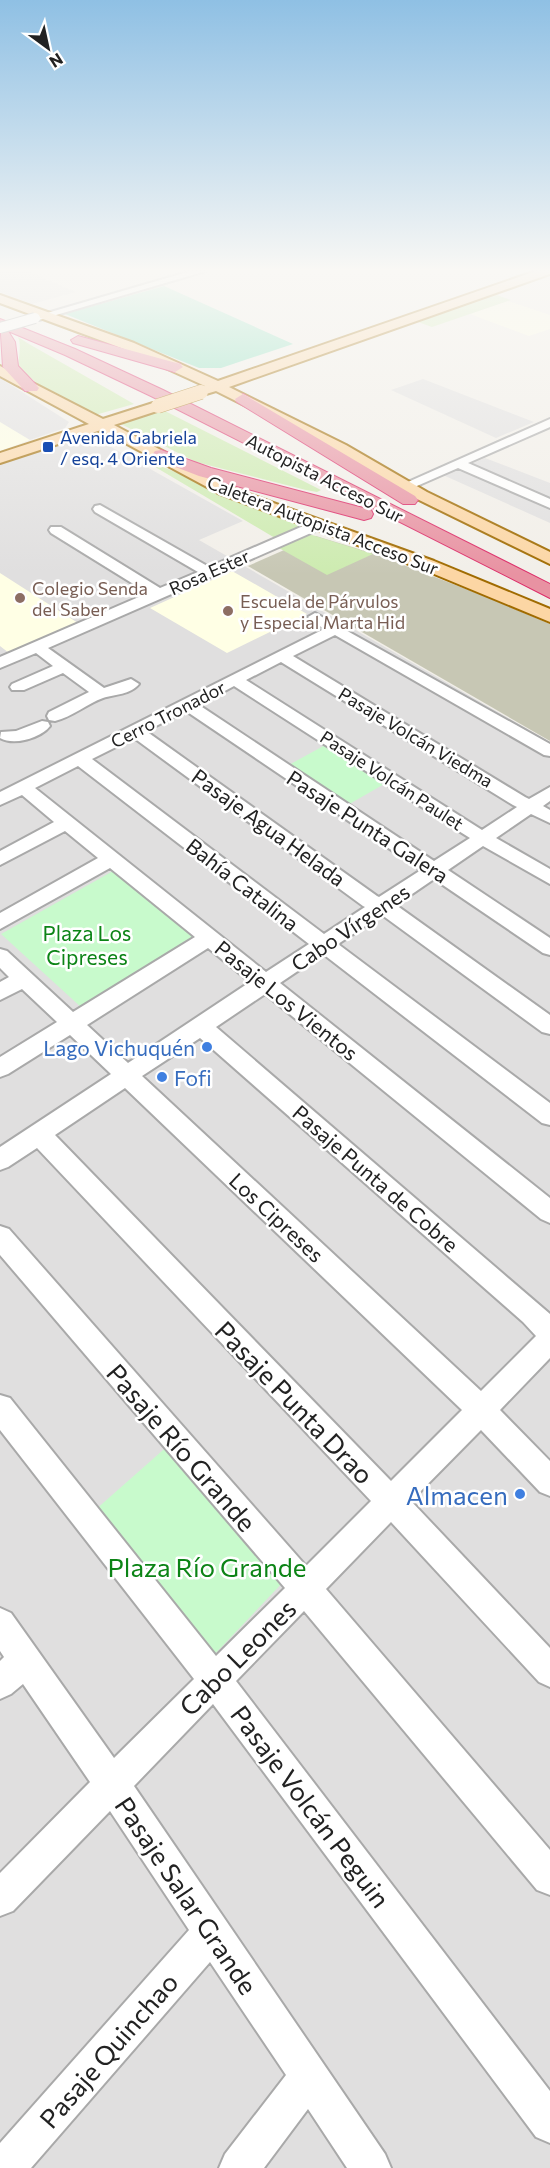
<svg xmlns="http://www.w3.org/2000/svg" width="550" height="2168" font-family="Commissioner,sans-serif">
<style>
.residential{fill:#e0dfdf}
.education{fill:#ffffe5}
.construction{fill:#c7c7b4}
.grass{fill:#cdebb0}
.park{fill:#c8facc}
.pitch{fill:#88e0be}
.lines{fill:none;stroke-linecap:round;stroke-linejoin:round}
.minor-casing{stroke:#a9a9a9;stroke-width:4}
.major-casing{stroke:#a06b00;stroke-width:4}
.highway-casing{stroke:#dc2a67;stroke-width:2}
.minor{fill:#fff;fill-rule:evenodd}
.major{fill:#fcd6a4;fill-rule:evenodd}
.highway{fill:#e892a2;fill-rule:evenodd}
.minor-bridge-casing{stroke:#a9a9a9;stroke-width:12;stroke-linecap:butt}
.major-bridge-casing{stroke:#a06b00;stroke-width:15;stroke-linecap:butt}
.minor-bridge{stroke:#fff;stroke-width:10}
.major-bridge{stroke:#fcd6a4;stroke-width:14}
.transit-dot{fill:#1a4fb4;stroke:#fff;stroke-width:2}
.education-dot{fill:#8d6e63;stroke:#fff;stroke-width:2}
.shop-dot{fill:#3f7fe0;stroke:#fff;stroke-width:2}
.labels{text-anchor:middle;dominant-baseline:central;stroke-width:5;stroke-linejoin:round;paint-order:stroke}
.far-transit-label{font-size:18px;fill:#164399;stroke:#fff;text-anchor:start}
.far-street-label{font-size:18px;fill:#222;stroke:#fff}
.far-education-label{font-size:18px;fill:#785e54;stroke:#fff;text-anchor:start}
.street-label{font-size:21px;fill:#222;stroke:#fff}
.park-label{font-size:21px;fill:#0c8416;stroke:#fff}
.shop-label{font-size:21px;fill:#366cbe;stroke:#fff;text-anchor:end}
.near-street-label{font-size:26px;fill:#222;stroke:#fff}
.near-shop-label{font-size:26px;fill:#366cbe;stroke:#fff;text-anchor:end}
.near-park-label{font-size:26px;fill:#0c8416;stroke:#fff}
</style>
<rect width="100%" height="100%" fill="#f2efe9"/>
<path class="residential" d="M 0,271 L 27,271 L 76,292 L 32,304 L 0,292 Z
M 0,378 L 69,422 L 65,428 L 0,450 Z
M 423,379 L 534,422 L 496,438 L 391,390 Z
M 95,438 L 243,521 L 199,540 L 550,742 L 550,2168 L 0,2168 L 0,464 L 76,439 Z
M 485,458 L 550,483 L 550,523 L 443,475 Z"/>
<path class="education" d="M 508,301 L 550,315 L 550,329 L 529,336 L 470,314 Z
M 0,422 L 30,440 L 0,451 Z
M 232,571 L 307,614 L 227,653 L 150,608 Z
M 0,573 L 78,623 L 9,653 L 0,646 Z"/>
<path class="construction" d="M 316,536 L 375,554 L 484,596 L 550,624 L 550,741 L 248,566 Z"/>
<path class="grass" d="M 497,295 L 511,300 L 432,327 L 418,322 Z
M 18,337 L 29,344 L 134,404 L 95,415 L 59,395 L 55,396 L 18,369 C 18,360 22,346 18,337 Z
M 163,410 L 321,490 L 317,492 L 306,490 L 196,462 L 121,424 Z
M 135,455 L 304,527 L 275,538 Z
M 307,535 L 312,535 L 373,554 L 327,575 L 279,548 Z"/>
<path class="park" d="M 327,744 L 386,783 L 346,806 L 287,766 Z
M 113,871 L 196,937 L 82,1008 L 1,934 Z
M 171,1443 L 288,1577 L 211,1658 L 94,1511 Z"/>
<path class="pitch" d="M 164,286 L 293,344 L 221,368 L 199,368 L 65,314 Z"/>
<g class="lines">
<defs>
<path id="minor" d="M 191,271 L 206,271 L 39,320 L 30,318 Z
M 550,419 L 550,427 L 468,463 L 550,499 L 550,508 L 458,468 L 410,489 L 405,490 L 399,486 Z
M 100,505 L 209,567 L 310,523 L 315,522 L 322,526 L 320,529 L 48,648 L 104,688 L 131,679 L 139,684 C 130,695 115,694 103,698 C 88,703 72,717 55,721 L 49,720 L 47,716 L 49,712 L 89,692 L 63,673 L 24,690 L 12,690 L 10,687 L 12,684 L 53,666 L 36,653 L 0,668 L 0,657 L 148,593 L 51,533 L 49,530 L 51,527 L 61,527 L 160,588 L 198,572 L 95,512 L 93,509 L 95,506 Z
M 315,613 L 550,744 L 550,756 L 544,755 L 335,635 L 293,656 L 525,797 L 529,799 L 550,787 L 550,801 L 543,806 L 550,810 L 550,823 L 531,814 L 496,838 L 550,869 L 550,884 L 483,846 L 448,870 L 550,938 L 550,955 L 543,953 L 434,879 L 396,905 L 550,1015 L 550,1034 L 542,1032 L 382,915 L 338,944 L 550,1103 L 550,1125 L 542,1123 L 323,954 L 280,983 L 550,1198 L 550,1223 L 541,1219 L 265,994 L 216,1027 L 550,1314 L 550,1358 L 500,1410 L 550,1461 L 550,1496 L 540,1492 L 481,1430 L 411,1501 L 550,1648 L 550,1687 L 539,1682 L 391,1522 L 326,1589 L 550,1850 L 550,1895 L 537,1890 L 304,1611 L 236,1681 L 550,2091 L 550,2143 L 536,2137 L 213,1704 L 134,1786 L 385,2154 L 391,2168 L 347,2168 L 308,2109 L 264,2168 L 219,2168 L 225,2154 L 286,2075 L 210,1962 L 31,2168 L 0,2168 L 0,2143 L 189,1930 L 110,1811 L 13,1911 L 0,1916 L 0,1873 L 90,1782 L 23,1684 L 11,1694 L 0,1699 L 0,1661 L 4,1657 L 0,1651 L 0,1608 L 11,1613 L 114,1758 L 194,1679 L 0,1430 L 0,1395 L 10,1398 L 216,1656 L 285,1588 L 0,1255 L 0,1226 L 9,1229 L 306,1566 L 371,1501 L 37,1148 L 8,1167 L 0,1170 L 0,1147 L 111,1074 L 70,1035 L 8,1074 L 0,1077 L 0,1057 L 57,1022 L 22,989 L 0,1000 L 0,982 L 9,977 L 0,968 L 0,949 L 7,951 L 73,1012 L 195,937 L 110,868 L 0,929 L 0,913 L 98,858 L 65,831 L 0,865 L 0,851 L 54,822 L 22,795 L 0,805 L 0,792 L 324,629 L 308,617 ZM 281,662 L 513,805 L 517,807 L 482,830 L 246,680 ZM 234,686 L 462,833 L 470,838 L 434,861 L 199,705 ZM 186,711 L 421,870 L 379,897 L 377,896 L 146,731 ZM 134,738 L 363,906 L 365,907 L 324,934 L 92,759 ZM 78,766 L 309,944 L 266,972 L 35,788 ZM 208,948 L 250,982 L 128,1063 L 87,1025 ZM 200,1038 L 523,1322 L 536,1336 L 481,1391 L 142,1076 ZM 125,1088 L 462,1410 L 391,1481 L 55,1135 Z
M 42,721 L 48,722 L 50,726 C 41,738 14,746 0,738 L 1,732 L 16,731 Z"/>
<path id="major" d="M 536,271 L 550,271 L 550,274 L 229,387 L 346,445 L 427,492 L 550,552 L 550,564 L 415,498 L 336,451 L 216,391 L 206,394 L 201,393 L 199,390 L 205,386 L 124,349 L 0,303 L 0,295 L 134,343 L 218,381 Z
M 0,366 L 103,419 L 153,403 L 163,403 L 165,406 L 163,409 L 114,425 L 232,488 L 434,561 L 550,609 L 550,622 L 422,569 L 220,494 L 101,430 L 0,463 L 0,453 L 89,424 L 0,376 Z"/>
<path id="highway" d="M 0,319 L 75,349 L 163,390 L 550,584 L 550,598 L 151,396 L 65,355 L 8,331 L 15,342 L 18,366 L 39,388 L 37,391 L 25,391 L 3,367 Z
M 78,336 L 180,364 L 183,367 L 175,372 L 73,343 L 71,340 Z
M 243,394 L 415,496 L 418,500 L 415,504 L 403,504 L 237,402 L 235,399 Z
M 161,450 L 211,468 L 371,510 L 373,514 L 371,518 L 364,520 L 199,476 L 155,459 L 152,455 L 155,451 Z"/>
</defs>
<use href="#minor" class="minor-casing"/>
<use href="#major" class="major-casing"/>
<use href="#highway" class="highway-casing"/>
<use href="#minor" class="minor"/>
<use href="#major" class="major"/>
<use href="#highway" class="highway"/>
<defs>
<path id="minor-bridge" d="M 0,328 L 35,318"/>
<path id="major-bridge" d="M 158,406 L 201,392"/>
</defs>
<use href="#minor-bridge" class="minor-bridge-casing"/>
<use href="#major-bridge" class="major-bridge-casing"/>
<use href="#minor-bridge" class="minor-bridge"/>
<use href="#major-bridge" class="major-bridge"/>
</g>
<linearGradient id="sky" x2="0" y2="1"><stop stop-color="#8fc0e4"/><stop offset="0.47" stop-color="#f9f8f5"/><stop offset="1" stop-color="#f9f8f5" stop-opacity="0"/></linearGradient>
<rect width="550" height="575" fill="url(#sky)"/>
<rect class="transit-dot" x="42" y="441" width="12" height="12" rx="3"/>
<g class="education-dot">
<circle cx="20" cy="598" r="6"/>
<circle cx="228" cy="611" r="6"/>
</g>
<g class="shop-dot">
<circle cx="207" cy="1047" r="6"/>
<circle cx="162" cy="1077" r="6"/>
<circle cx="520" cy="1494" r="6"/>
</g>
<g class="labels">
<g class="far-transit-label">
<text x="60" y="437">Avenida Gabriela<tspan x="60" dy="21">/ esq. 4 Oriente</tspan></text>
</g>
<g class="far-street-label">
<text transform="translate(325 478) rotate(27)">Autopista Acceso Sur</text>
<text transform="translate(323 525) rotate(21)">Caletera Autopista Acceso Sur</text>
<text transform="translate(209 572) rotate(-24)">Rosa Ester</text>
<text transform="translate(168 714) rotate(-27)">Cerro Tronador</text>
<text transform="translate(416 737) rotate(31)">Pasaje Volcán Viedma</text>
<text transform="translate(392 780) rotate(33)">Pasaje Volcán Paulet</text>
</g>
<g class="far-education-label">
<text x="32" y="588">Colegio Senda<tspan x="32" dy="21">del Saber</tspan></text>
<text x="240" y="601">Escuela de Párvulos<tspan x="240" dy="21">y Especial Marta Hid</tspan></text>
</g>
<g class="street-label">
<text transform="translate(368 826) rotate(33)">Pasaje Punta Galera</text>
<text transform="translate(269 827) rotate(36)">Pasaje Agua Helada</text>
<text transform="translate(243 884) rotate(38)">Bahía Catalina</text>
<text transform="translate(350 927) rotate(-34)">Cabo Vírgenes</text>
<text transform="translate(287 1000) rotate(39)">Pasaje Los Vientos</text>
<text transform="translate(376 1178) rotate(41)">Pasaje Punta de Cobre</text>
<text transform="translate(277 1217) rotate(43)">Los Cipreses</text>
</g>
<g class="park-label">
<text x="87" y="932">Plaza Los<tspan x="87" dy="24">Cipreses</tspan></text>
</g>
<g class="shop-label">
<text x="195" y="1047">Lago Vichuquén</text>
<text x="174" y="1077" text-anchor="start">Fofi</text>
</g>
<g class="near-street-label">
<text transform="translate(295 1402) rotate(46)">Pasaje Punta Drao</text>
<text transform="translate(182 1447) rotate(49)">Pasaje Río Grande</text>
<text transform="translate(237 1657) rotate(-45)">Cabo Leones</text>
<text transform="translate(311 1806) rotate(53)">Pasaje Volcán Peguin</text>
<text transform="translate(187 1895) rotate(56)">Pasaje Salar Grande</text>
<text transform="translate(108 2050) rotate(-49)">Pasaje Quinchao</text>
</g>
<g class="near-shop-label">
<text x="508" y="1494">Almacen</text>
</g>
<g class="near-park-label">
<text x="207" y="1566">Plaza Río Grande</text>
</g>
</g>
<g transform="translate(48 48) rotate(147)" stroke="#ffffff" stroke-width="4.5" paint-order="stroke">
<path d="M0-4.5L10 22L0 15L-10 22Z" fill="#222222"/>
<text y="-9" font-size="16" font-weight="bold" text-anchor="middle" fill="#222222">N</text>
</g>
</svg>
